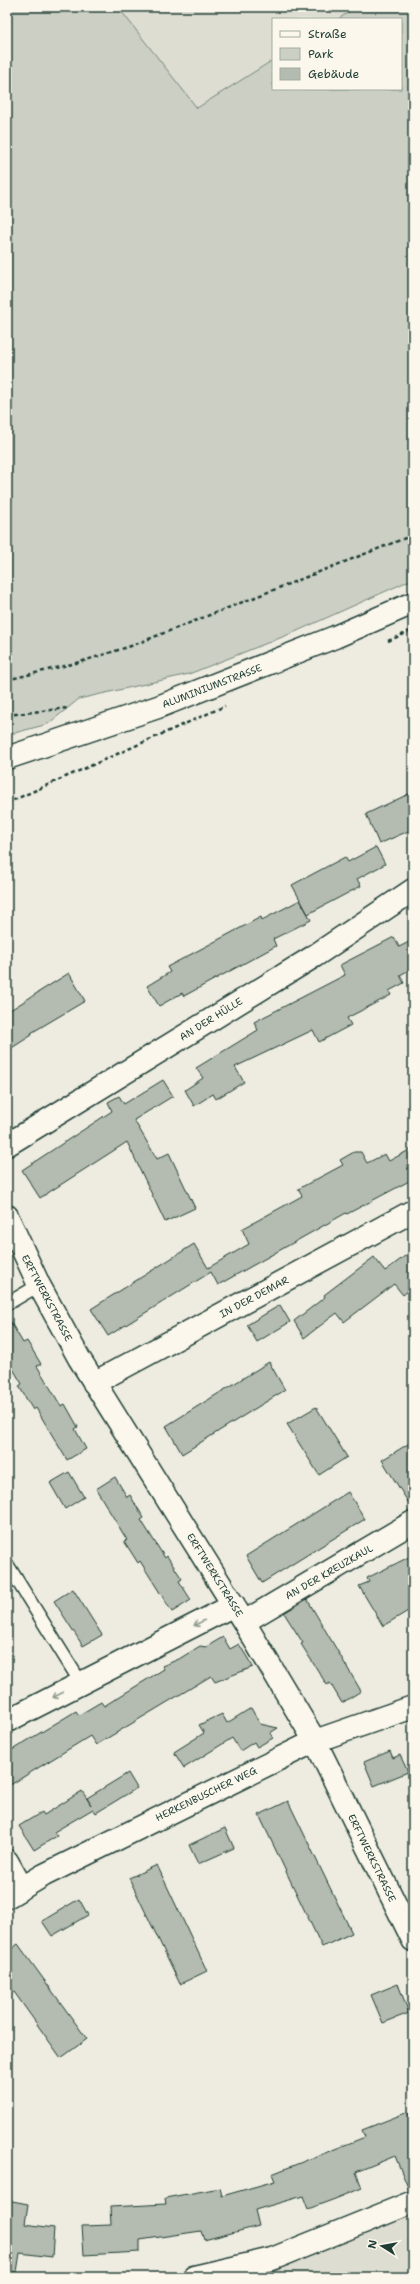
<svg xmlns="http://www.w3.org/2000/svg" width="420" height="2284" font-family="'Shantell Sans',sans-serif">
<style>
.built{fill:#ddddd2}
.green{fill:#cbcfc4;stroke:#75867c}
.building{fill:#b4bbb0;stroke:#1f3d34}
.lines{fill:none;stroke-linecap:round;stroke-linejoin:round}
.lane-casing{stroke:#1f3d34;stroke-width:15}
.street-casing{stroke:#1f3d34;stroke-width:25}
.primary-casing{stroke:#1f3d34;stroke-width:25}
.path{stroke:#1f3d34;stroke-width:2.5;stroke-dasharray:4 3;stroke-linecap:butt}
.lane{stroke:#fbf7ec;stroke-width:12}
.street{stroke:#fbf7ec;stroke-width:22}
.primary{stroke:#fbf7ec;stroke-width:22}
.oneway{stroke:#8d9a90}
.labels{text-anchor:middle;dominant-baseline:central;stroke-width:3.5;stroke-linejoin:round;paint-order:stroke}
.street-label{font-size:10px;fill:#1f3d34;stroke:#fbf7ec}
</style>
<rect width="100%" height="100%" fill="#eeece1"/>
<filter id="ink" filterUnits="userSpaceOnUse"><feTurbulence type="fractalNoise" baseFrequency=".025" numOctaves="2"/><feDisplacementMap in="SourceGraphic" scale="8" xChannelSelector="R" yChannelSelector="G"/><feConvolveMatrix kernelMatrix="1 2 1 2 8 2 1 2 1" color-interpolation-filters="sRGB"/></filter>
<g filter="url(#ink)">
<path class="built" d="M 118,7 L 357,7 L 338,19 L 273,19 L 273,60 L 197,108 Z
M 413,2214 L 413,2277 L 245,2277 L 303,2259 Z"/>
<path class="green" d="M 7,7 L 118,7 L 197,108 L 273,60 L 273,89 L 401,89 L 401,19 L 338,19 L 357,7 L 413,7 L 413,579 L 295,632 L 189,674 L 79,699 L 48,724 L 7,735 Z"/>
<path class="building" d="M 413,792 L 413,829 L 379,844 L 366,814 Z
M 376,847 L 385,864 L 357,879 L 361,886 L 308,914 L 292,885 L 345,857 L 348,862 Z
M 300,900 L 311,920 L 273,939 L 276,946 L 184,996 L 182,993 L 159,1006 L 147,986 L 170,972 L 167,967 L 261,917 L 262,920 Z
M 394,937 L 399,947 L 413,940 L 413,968 L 400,975 L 404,983 L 389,991 L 391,995 L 347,1018 L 351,1025 L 319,1042 L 313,1030 L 235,1067 L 244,1082 L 216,1099 L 213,1094 L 194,1106 L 185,1090 L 203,1078 L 196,1068 L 258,1030 L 254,1022 L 345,975 L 340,965 Z
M 69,973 L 85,1001 L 31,1033 L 32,1035 L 7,1051 L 7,1012 Z
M 163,1080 L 173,1096 L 134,1120 L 157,1159 L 169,1153 L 195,1208 L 165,1222 L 127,1142 L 40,1198 L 22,1170 L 112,1111 L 108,1102 L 119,1096 L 124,1104 Z
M 413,1148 L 413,1179 L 347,1214 L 346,1213 L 218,1285 L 211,1272 L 108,1336 L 91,1309 L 194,1244 L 208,1268 L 249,1244 L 242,1229 L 302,1196 L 298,1189 L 343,1165 L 340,1160 L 354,1152 L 361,1152 L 367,1163 L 385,1154 L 389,1161 Z
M 413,1250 L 413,1287 L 403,1295 L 394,1284 L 344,1322 L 337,1313 L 304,1338 L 294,1321 L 325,1297 L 324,1295 L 374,1257 L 385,1271 Z
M 280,1305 L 290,1322 L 257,1342 L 247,1325 Z
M 7,1316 L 23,1343 L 27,1341 L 41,1364 L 37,1366 L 61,1406 L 65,1404 L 78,1427 L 75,1429 L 86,1449 L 67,1460 L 36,1408 L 33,1410 L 27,1400 L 19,1386 L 22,1384 L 7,1359 Z
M 269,1362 L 285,1390 L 182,1454 L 166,1426 Z
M 316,1407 L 347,1457 L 319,1475 L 287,1424 Z
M 413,1441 L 413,1510 L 382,1460 Z
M 69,1472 L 84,1497 L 65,1509 L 50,1483 Z
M 115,1477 L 127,1497 L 130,1495 L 137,1507 L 144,1518 L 141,1520 L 165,1558 L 167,1556 L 182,1579 L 179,1581 L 191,1600 L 172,1612 L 140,1561 L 138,1563 L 124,1541 L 127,1540 L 96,1489 Z
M 348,1492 L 365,1519 L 262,1583 L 246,1556 Z
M 413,1555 L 413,1608 L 383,1626 L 359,1586 L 369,1582 L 367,1578 Z
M 73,1589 L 102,1635 L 83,1646 L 54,1601 Z
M 307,1599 L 361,1691 L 342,1703 L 330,1683 L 327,1685 L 301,1644 L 303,1643 L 284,1613 Z
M 223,1637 L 230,1649 L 239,1644 L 253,1667 L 215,1682 L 211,1676 L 96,1745 L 90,1736 L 7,1787 L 7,1753 L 76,1711 L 79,1715 L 101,1702 L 104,1706 L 164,1669 L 162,1666 L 179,1659 L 200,1646 L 206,1647 Z
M 251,1708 L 260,1724 L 278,1728 L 270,1733 L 273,1738 L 257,1747 L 254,1742 L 240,1751 L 232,1738 L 184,1768 L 174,1752 L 204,1733 L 199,1725 L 222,1714 L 227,1723 Z
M 390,1751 L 393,1758 L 400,1755 L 408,1772 L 374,1786 L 364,1762 Z
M 128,1773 L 137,1788 L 96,1813 L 93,1809 L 54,1832 L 57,1836 L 34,1850 L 19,1826 L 42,1812 L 44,1815 L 82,1791 L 91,1805 L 87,1798 Z
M 288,1801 L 352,1933 L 322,1947 L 259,1815 Z
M 225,1828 L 234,1848 L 198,1864 L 189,1845 Z
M 157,1865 L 207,1971 L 180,1984 L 129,1878 Z
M 79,1899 L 88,1915 L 52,1936 L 42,1921 Z
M 18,1944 L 87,2039 L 61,2058 L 7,1982 L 7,1952 Z
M 398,1984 L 409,2013 L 383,2023 L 371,1995 Z
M 408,2112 L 413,2126 L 413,2190 L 409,2190 L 395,2156 L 356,2172 L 362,2188 L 335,2199 L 308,2209 L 303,2196 L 255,2210 L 259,2226 L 204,2240 L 201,2231 L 140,2240 L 140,2252 L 84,2255 L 82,2226 L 111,2225 L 110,2207 L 166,2204 L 165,2198 L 220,2188 L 222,2196 L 275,2181 L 272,2174 L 365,2137 L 362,2130 Z
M 7,2200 L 28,2204 L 25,2224 L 54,2228 L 52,2257 L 20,2253 L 17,2272 L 7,2271 Z"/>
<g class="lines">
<defs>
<path id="lane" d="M 7,1304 L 39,1285
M 7,1564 L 81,1683"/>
<path id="street" d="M 7,1145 L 313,957 L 413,890
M 7,1216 L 39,1285 L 79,1358 L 244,1622 L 315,1741 L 413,1940
M 94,1383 L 413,1211
M 244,1622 L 413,1522
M 7,1721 L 234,1605
M 7,1861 L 22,1888
M 7,1897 L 44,1875 L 315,1741 L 413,1707
M 194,2277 L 272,2259 L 413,2202"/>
<path id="primary" d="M 7,758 L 158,707 L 335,637 L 413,603"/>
</defs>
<use href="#lane" class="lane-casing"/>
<use href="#street" class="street-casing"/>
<use href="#primary" class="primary-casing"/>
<path class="path" d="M 388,641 L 413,630
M 7,680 L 80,662 L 131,646 L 413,535
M 7,715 L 68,708
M 7,803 L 225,706"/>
<use href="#lane" class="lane"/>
<use href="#street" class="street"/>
<use href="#primary" class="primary"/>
</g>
<defs><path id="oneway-shaft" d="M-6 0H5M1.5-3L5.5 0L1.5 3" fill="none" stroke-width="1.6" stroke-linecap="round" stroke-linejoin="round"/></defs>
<g class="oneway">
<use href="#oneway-shaft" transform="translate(199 1623) rotate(153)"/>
<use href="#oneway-shaft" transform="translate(58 1695) rotate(153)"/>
</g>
</g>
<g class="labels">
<g class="street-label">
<text transform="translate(212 686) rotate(-21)">ALUMINIUMSTRASSE</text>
<text transform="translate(211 1019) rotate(-32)">AN DER HÜLLE</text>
<text transform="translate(254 1297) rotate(-28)">IN DER DEMAR</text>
<text transform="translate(47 1298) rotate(62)">ERFTWERKSTRASSE</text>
<text transform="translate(329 1572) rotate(-30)">AN DER KREUZKAUL</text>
<text transform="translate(215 1575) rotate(58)">ERFTWERKSTRASSE</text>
<text transform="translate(206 1794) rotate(-26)">HERKENBUSCHER WEG</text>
<text transform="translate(372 1858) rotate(64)">ERFTWERKSTRASSE</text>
</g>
</g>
<rect width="420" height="2284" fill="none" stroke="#fbf7ec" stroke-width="24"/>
<rect x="12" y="12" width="396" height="2260" fill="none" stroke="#1f3d34" stroke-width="1.5" filter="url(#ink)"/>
<rect x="272" y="18" width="130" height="72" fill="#fbf7ec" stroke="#a3ada2"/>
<rect x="280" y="31" width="20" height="6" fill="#fbf7ec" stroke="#a3ada2"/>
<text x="308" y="38" font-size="12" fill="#1f3d34">Straße</text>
<rect x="280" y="48" width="20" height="12" fill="#cbcfc4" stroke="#a3ada2"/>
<text x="308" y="58" font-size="12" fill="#1f3d34">Park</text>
<rect x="280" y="68" width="20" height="12" fill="#b4bbb0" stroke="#a3ada2"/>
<text x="308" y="78" font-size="12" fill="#1f3d34">Gebäude</text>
<g transform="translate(382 2246) rotate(281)" stroke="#fbf7ec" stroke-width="3" paint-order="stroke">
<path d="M0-3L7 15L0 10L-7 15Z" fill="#1f3d34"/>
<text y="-6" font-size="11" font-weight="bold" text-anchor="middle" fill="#1f3d34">N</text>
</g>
</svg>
